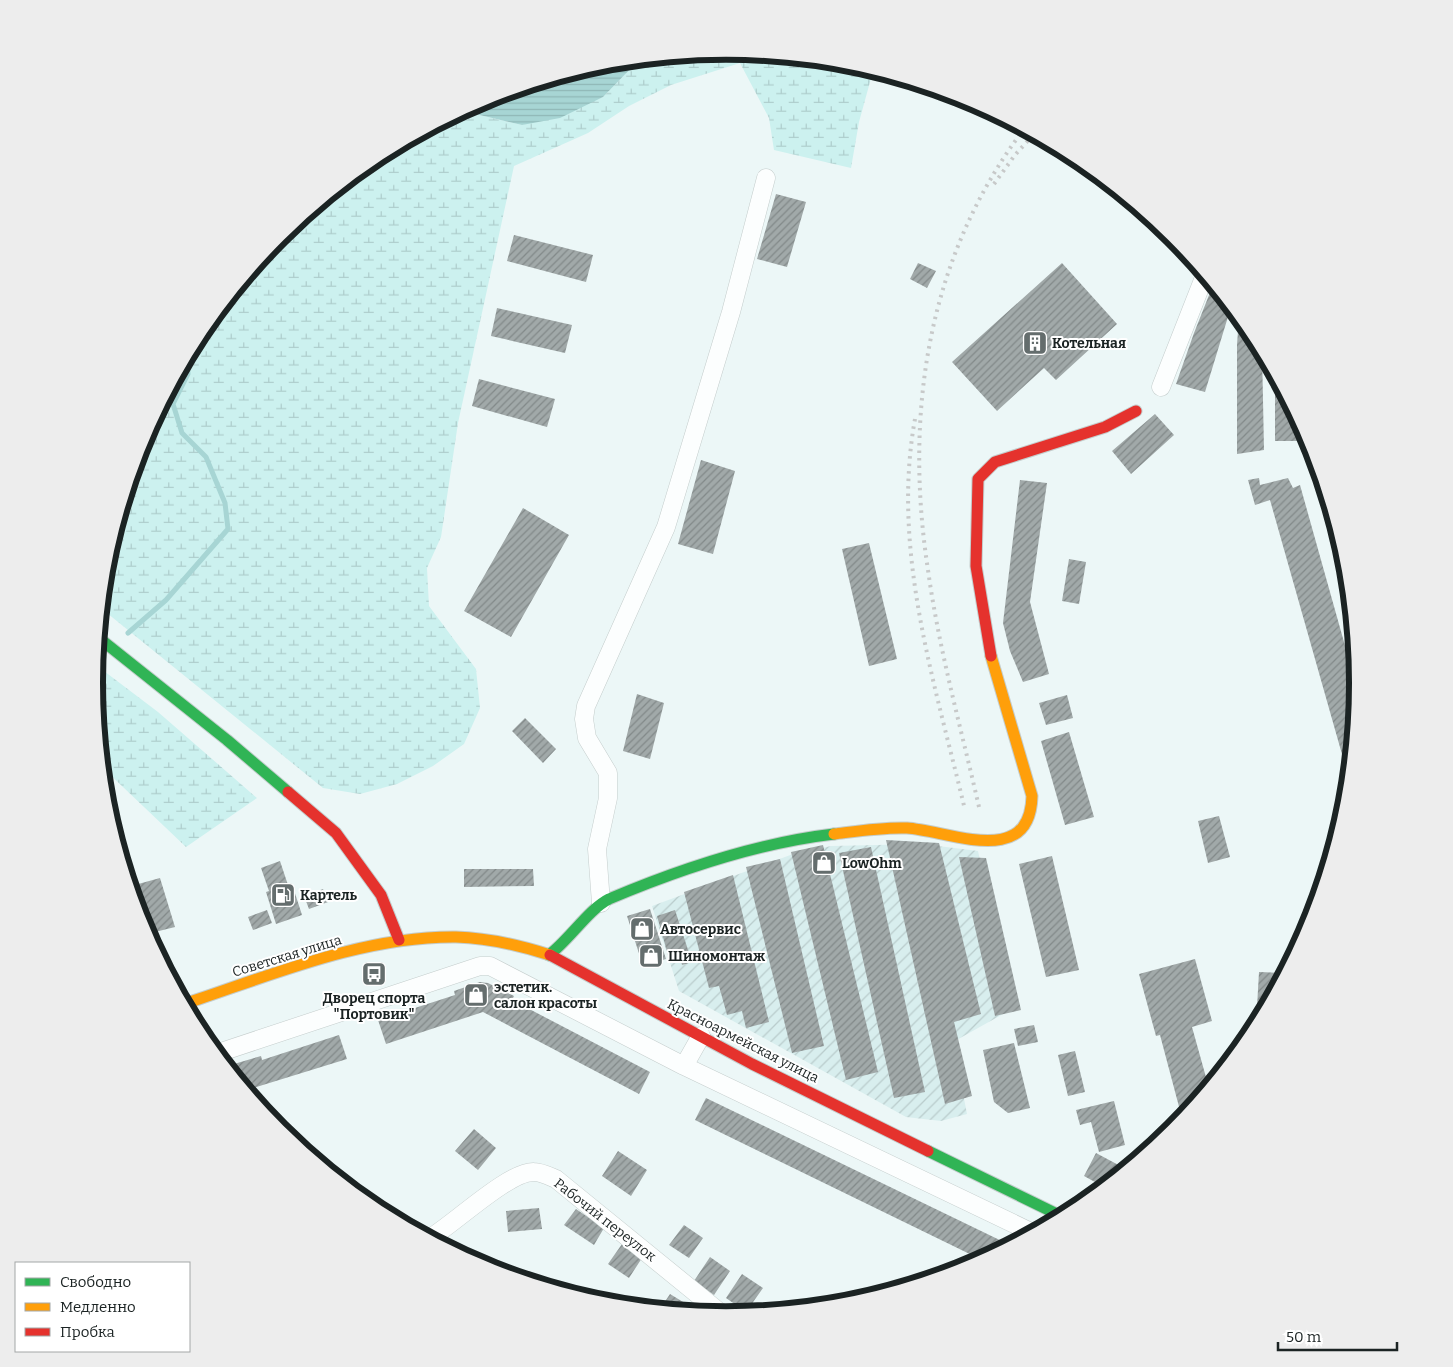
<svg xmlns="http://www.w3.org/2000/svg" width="1453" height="1367" font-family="Bitter,serif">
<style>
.industrial{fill:url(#industrial-furrows)}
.wetland{fill:url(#wetland-marsh)}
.water{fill:url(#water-rules)}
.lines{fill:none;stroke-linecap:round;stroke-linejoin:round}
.stream{stroke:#a7d5d4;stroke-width:5}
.building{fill:url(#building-hatch)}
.street-casing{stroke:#c4cdcc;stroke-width:19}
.fast-casing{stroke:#c4cdcc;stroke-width:13}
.slow-casing{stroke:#c4cdcc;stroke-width:13}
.jam-casing{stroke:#c4cdcc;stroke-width:13}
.street{stroke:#fcfefe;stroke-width:18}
.fast{stroke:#30b455;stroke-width:11}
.slow{stroke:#ff9f0a;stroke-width:11}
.jam{stroke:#e5322d;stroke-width:11}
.rail{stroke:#c7c9c9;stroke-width:4;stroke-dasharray:2.5 5;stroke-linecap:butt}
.labels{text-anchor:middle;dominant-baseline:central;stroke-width:4;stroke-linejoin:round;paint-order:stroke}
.poi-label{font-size:14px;font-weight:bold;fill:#1b2323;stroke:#fff;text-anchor:start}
.street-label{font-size:14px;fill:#1b2323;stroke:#fff}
.rim{fill:none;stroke:#1b2323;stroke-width:6}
</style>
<defs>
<pattern id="industrial-furrows" width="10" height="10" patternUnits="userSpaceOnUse" patternTransform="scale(1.25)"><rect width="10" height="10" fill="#d8eeee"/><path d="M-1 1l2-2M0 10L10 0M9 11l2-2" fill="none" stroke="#b9cccc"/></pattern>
<pattern id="wetland-marsh" width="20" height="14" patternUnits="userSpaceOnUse" patternTransform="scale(1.25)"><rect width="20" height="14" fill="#ccf1ef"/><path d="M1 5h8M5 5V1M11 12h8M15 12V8" fill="none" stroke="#afcecd"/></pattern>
<pattern id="water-rules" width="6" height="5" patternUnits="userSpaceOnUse" patternTransform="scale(1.25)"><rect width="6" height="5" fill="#a7d5d4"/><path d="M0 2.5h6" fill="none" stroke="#8fb7b6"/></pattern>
<pattern id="building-hatch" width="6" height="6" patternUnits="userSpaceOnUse" patternTransform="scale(1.25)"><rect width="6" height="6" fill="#a1a9a9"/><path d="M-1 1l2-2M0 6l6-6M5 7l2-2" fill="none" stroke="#828989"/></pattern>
</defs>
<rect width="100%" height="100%" fill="#ecf7f7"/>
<path class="industrial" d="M 922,844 L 978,851 L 1012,1009 L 953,1042 L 967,1114 L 941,1121 L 906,1117 L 679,991 L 652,906 L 793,854 L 831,846 Z"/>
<path class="wetland" d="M 727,51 L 850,63 L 873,71 L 859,122 L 851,168 L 774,150 L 769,118 L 740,63 L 671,85 L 629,106 L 588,133 L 514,166 L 458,423 L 441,537 L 427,568 L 429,606 L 476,669 L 480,708 L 464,744 L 433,766 L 397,784 L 360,794 L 323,788 L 102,609 L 106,560 L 142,441 L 201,332 L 280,236 L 375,158 L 463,111 L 522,125 L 603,97 L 639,60 Z
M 96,665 L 158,712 L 257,798 L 186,847 L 102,767 L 94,683 Z"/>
<path class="water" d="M 639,60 L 603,97 L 560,118 L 522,125 L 463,111 L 485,99 L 603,63 Z"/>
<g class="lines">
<path class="stream" d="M 128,633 L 166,600 L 228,529 L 225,503 L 206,457 L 182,433 L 173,404 L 188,374 L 187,358
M 96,668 L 99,667"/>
</g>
<path class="building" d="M 776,194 L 806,202 L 787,267 L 757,259 Z
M 514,235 L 593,255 L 586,282 L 507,261 Z
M 918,263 L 936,271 L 927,288 L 910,279 Z
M 1062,263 L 1117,324 L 1056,380 L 1044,368 L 997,411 L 952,362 Z
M 1213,285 L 1231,307 L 1205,392 L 1176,384 L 1194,333 Z
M 497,308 L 572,325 L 565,353 L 491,336 Z
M 1239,316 L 1252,332 L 1262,350 L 1264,450 L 1237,454 L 1237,345 Z
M 1275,375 L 1305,430 L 1305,441 L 1275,441 Z
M 479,379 L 555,399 L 547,427 L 472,406 Z
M 1155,414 L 1174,435 L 1131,474 L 1112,451 Z
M 701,460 L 735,471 L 713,554 L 678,544 Z
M 1259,478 L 1260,485 L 1288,478 L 1293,488 L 1300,485 L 1358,692 L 1349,779 L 1270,500 L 1255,505 L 1248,480 Z
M 1020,480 L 1047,483 L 1030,602 L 1049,674 L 1023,682 L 1010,651 L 1003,623 Z
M 523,508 L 569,535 L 511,637 L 464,611 Z
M 869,543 L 897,659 L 869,666 L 842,549 Z
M 1069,559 L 1086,562 L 1079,604 L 1062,601 Z
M 637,694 L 664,703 L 650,759 L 623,751 Z
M 1067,695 L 1073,718 L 1046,725 L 1039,703 Z
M 525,718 L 556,749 L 543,763 L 512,731 Z
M 1069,732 L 1094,817 L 1065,825 L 1041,741 Z
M 1219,816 L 1230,857 L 1208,863 L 1198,821 Z
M 886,840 L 939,843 L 981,1014 L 954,1022 L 972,1096 L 945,1104 Z
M 823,845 L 878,1072 L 846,1080 L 791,852 Z
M 871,847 L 925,1092 L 894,1098 L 839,853 Z
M 1052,856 L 1079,970 L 1046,977 L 1019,864 Z
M 959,857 L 986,858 L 1021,1010 L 995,1016 Z
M 780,859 L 824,1046 L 792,1053 L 746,867 Z
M 280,861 L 288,885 L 292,884 L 302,915 L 276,924 L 266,892 L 269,891 L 261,868 Z
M 464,869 L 533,869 L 534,886 L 464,887 Z
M 733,875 L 769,1022 L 746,1028 L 742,1011 L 727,1015 L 719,986 L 709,988 L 684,892 Z
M 160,878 L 175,927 L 147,934 L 131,886 Z
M 323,889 L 328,902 L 309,909 L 304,896 Z
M 650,909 L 666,959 L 643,966 L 627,916 Z
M 267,910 L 272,923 L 253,930 L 248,917 Z
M 675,910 L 692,962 L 682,965 L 679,952 L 668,955 L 657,916 Z
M 1195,959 L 1212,1021 L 1192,1027 L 1209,1088 L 1178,1126 L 1176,1119 L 1182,1118 L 1160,1035 L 1156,1036 L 1139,974 Z
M 1259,972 L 1285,973 L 1267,1007 L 1257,1007 Z
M 480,982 L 488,983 L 514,996 L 512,1000 L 650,1072 L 639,1094 L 483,1012 L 386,1044 L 378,1020 L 455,995 L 454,991 Z
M 1034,1025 L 1038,1042 L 1018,1046 L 1014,1029 Z
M 339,1035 L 347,1059 L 250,1089 L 248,1092 L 229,1069 L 234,1064 L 261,1056 L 262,1060 Z
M 1014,1043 L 1030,1108 L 1008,1113 L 994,1102 L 983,1050 Z
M 1075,1051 L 1085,1092 L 1068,1096 L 1058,1055 Z
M 706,1098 L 1010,1245 L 982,1260 L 695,1120 Z
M 1114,1101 L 1125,1145 L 1099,1152 L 1091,1122 L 1080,1125 L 1076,1110 Z
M 474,1129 L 496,1148 L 478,1170 L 455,1151 Z
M 618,1151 L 647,1170 L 631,1196 L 602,1176 Z
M 1096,1153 L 1126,1169 L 1104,1187 L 1084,1176 Z
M 539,1208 L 542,1229 L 508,1232 L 506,1211 Z
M 576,1209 L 604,1228 L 594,1245 L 564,1225 Z
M 684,1225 L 703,1238 L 689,1258 L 669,1245 Z
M 622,1244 L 642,1258 L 629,1278 L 608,1264 Z
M 450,1245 L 473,1255 L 470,1260 L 449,1248 Z
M 710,1257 L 730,1271 L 714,1295 L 694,1281 Z
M 742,1274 L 763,1288 L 746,1312 L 726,1298 Z
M 670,1294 L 688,1305 L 683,1311 L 660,1309 Z"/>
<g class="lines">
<defs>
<path id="street" d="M 1161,387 L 1205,275
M 601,903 L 597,849 L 608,798 L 608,773 L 587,738 L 584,719 L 586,706 L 666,527 L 731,312 L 766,178
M 220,1058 L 224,1051 L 480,966 L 490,966 L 684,1066 L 1033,1233
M 684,1066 L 701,1036
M 430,1238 C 454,1224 509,1171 534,1172 C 541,1172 549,1176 556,1179 L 723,1315"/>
<path id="fast" d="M 99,638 L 227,740 L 288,792
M 549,955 C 569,940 589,909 609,899 C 680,869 757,843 834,834
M 928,1151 L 1063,1217"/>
<path id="slow" d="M 834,834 C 858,831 883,827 907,828 C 950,831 1030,869 1032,796 L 991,656
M 184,1004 C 272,975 363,936 456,937 C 488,938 519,945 550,955"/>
<path id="jam" d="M 991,656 L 976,566 L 978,479 L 995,462 L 1105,427 L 1136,411
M 288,792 L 336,833 L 381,895 L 399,940
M 550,955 L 752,1064 L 928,1151"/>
</defs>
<use href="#street" class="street-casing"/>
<use href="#fast" class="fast-casing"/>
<use href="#slow" class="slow-casing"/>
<use href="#jam" class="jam-casing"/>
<use href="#street" class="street"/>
<use href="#fast" class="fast"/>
<use href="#slow" class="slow"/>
<use href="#jam" class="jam"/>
<path class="rail" d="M 994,184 L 1015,155 L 1034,134
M 915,419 C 891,551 935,683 965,810
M 979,807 C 961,728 939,650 928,570 C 904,414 927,257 1024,129"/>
</g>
<defs>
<symbol id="building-square" viewBox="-11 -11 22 22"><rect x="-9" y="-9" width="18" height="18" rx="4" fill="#646d6d" stroke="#fff"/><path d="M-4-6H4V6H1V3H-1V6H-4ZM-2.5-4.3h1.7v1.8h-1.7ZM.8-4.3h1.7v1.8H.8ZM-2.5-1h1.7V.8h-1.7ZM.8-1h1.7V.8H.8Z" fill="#fff"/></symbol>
<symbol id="shop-square" viewBox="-11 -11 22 22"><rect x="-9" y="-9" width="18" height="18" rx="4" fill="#646d6d" stroke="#fff"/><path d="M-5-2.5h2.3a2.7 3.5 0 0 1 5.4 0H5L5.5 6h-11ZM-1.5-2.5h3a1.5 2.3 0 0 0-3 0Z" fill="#fff"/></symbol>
<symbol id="fuel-square" viewBox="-11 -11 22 22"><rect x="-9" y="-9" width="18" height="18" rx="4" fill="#646d6d" stroke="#fff"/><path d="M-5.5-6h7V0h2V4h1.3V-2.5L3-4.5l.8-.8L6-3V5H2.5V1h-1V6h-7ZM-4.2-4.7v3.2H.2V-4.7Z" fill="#fff"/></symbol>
<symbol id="bus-square" viewBox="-11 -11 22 22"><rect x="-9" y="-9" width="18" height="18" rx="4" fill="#646d6d" stroke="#fff"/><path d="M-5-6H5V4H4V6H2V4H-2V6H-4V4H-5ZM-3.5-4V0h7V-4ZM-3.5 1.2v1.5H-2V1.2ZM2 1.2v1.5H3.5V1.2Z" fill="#fff"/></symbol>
</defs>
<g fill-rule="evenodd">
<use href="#building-square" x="1021" y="329" width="28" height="28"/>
<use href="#shop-square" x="810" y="849" width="28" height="28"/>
<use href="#fuel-square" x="269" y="881" width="28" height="28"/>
<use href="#shop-square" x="628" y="915" width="28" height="28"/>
<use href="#shop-square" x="637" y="942" width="28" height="28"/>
<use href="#bus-square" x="360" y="960" width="28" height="28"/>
<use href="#shop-square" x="462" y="981" width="28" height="28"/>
</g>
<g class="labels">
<g class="poi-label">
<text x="1052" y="343">Котельная</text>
<text x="842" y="863">LowOhm</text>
<text x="300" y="895">Картель</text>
<text x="660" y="929">Автосервис</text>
<text x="668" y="956">Шиномонтаж</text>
<text x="494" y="987">эстетик.<tspan x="494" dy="16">салон красоты</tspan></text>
<text x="374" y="998" text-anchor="middle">Дворец спорта<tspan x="374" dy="16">"Портовик"</tspan></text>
</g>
<g class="street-label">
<text transform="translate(287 956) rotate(-17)">Советская улица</text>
<text transform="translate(743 1041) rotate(27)">Красноармейская улица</text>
<text transform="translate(605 1220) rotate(38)">Рабочий переулок</text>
</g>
</g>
<path d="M0 0H1453V1367H0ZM103 683a623 623 0 1 1 1246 0a623 623 0 1 1-1246 0Z" fill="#ededed" fill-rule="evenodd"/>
<path class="rim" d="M103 683a623 623 0 1 1 1246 0a623 623 0 1 1-1246 0Z"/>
<rect x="15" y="1262" width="175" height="90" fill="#ffffff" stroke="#a4a7a7"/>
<rect x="25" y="1278" width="25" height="8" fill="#30b455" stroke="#a4a7a7"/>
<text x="60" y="1287" font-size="15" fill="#1b2323">Свободно</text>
<rect x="25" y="1303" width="25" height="8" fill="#ff9f0a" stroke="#a4a7a7"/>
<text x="60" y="1312" font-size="15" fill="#1b2323">Медленно</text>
<rect x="25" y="1328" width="25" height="8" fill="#e5322d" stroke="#a4a7a7"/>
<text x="60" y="1337" font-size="15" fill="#1b2323">Пробка</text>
<path d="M1278 1342v8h119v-8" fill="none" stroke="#1b2323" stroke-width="2.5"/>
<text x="1286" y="1342" font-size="15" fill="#1b2323" stroke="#ffffff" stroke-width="4" paint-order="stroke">50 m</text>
</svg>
